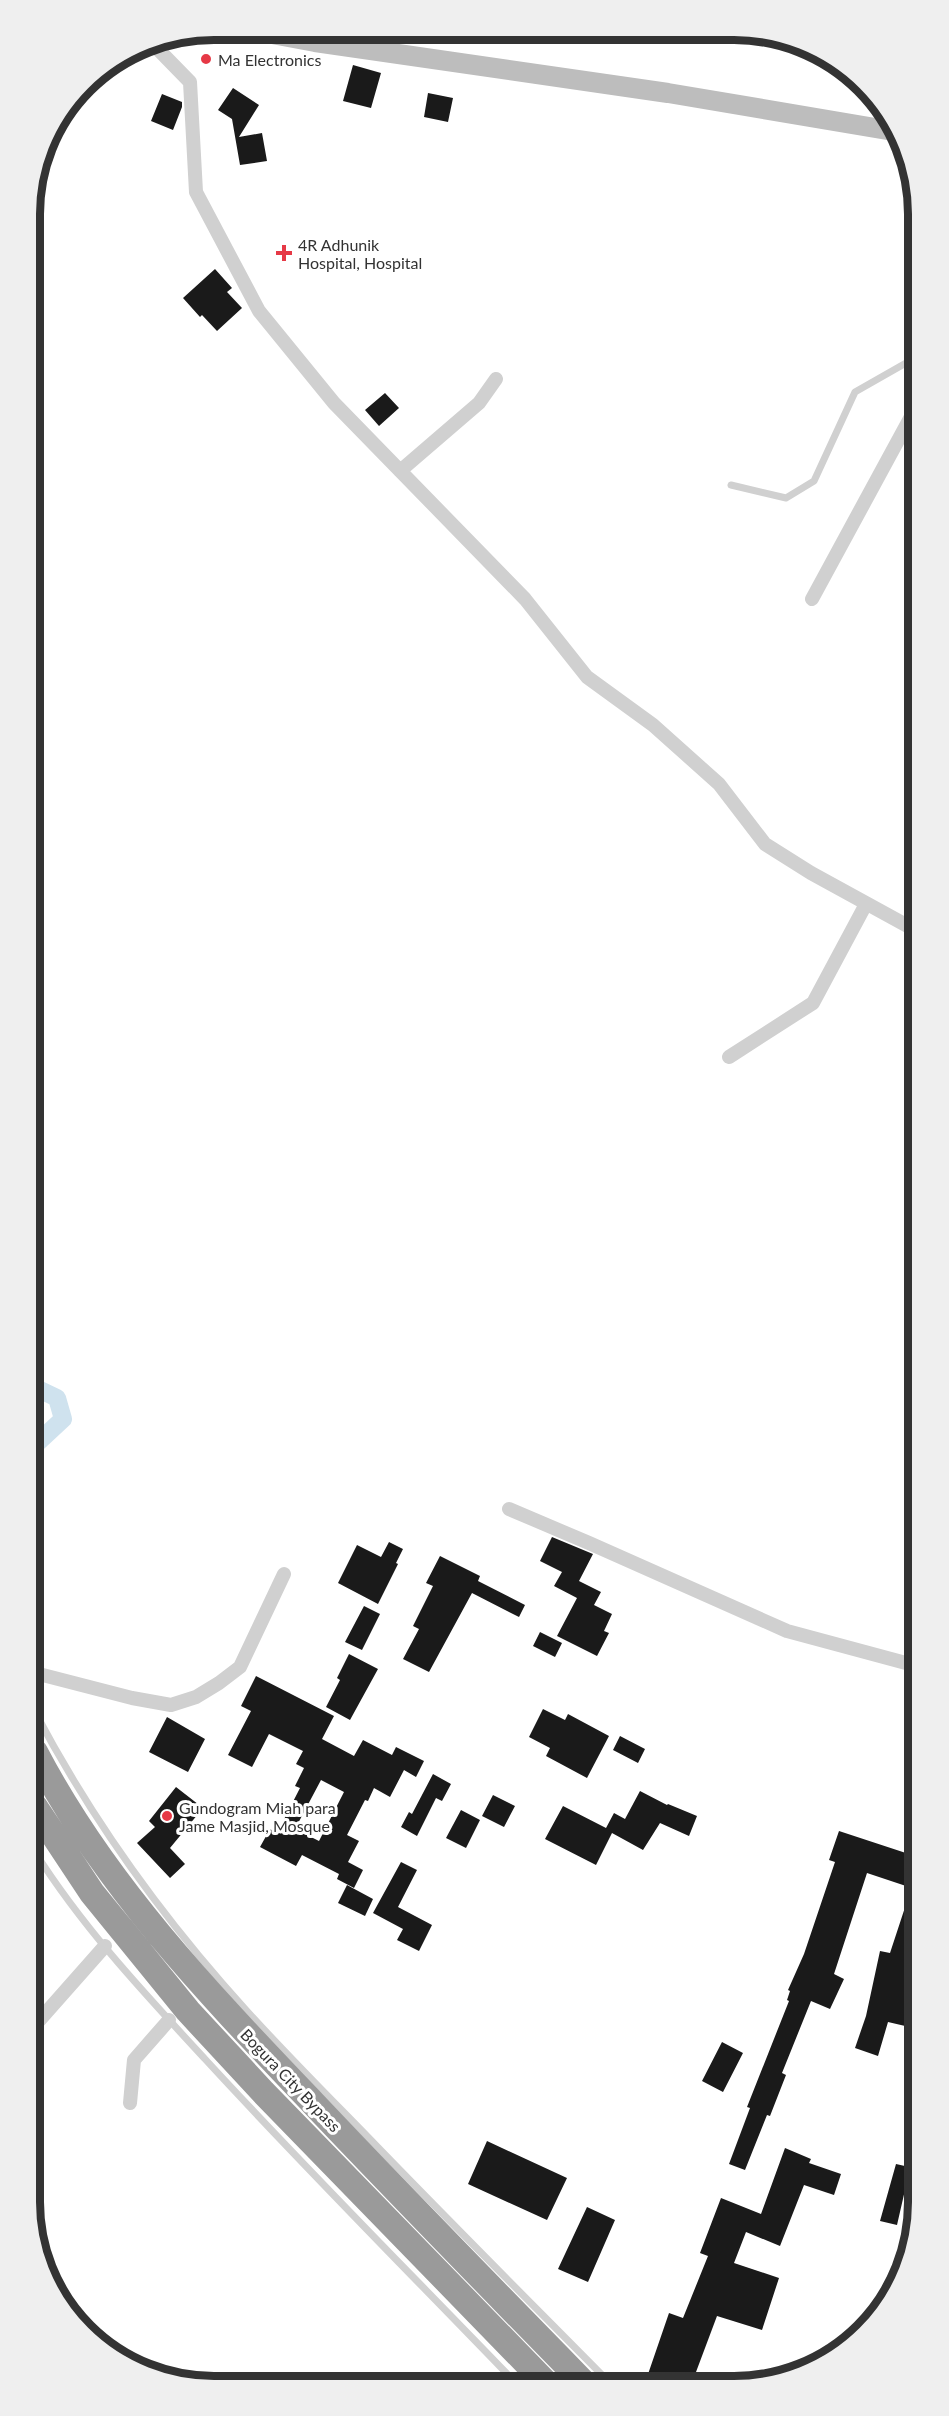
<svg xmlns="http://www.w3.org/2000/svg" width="949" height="2416" font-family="Lato,sans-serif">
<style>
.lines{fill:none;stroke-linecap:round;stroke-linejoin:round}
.canal{stroke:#cfe2ee;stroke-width:18}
.building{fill:#1a1a1a;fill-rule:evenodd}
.lane{stroke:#d0d0d0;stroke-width:7}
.street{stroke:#d0d0d0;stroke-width:14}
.secondary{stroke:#bdbdbd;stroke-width:20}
.highway{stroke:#9a9a9a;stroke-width:26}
.poi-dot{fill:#e63946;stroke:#fff;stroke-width:2}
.labels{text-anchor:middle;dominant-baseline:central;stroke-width:6;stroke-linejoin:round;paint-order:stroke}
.poi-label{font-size:16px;fill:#333;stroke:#fff;text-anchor:start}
.street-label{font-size:16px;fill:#333;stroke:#fff}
.rim{fill:none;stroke:#333;stroke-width:8}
</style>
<rect width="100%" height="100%" fill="#fff"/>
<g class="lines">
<path class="canal" d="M 34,1387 L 57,1398 L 63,1419 L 34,1446"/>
</g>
<path class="building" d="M 353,65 L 381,73 L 371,108 L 343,101 Z
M 233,88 L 259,105 L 239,137 L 262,133 L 267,161 L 240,165 L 232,119 L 218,110 Z
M 428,93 L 453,98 L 448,122 L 424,117 Z
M 162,94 L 182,102 L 182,107 L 173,130 L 151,121 Z
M 215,269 L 232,288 L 227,292 L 242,308 L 217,331 L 202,315 L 200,317 L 183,298 Z
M 385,393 L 399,408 L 379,426 L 365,410 Z
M 552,1537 L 593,1554 L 579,1581 L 601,1592 L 594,1605 L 612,1614 L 604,1631 L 609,1633 L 597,1656 L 557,1636 L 577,1598 L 554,1586 L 562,1572 L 540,1561 Z
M 389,1542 L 403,1549 L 396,1563 L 398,1564 L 378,1604 L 338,1583 L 357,1545 L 381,1557 Z
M 440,1556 L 480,1576 L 478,1581 L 525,1605 L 519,1617 L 472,1593 L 429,1672 L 403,1659 L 419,1629 L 413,1626 L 433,1586 L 426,1583 Z
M 364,1606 L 380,1614 L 362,1650 L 345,1642 Z
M 540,1632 L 562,1643 L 555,1657 L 533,1646 Z
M 349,1654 L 378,1669 L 350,1720 L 326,1707 L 340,1680 L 337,1678 Z
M 256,1676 L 334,1716 L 322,1739 L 354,1756 L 363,1740 L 392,1755 L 396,1747 L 424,1761 L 416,1777 L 404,1770 L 390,1797 L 374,1788 L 368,1801 L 365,1800 L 347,1835 L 359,1841 L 348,1862 L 363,1870 L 354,1888 L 337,1879 L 339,1874 L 302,1855 L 296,1866 L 260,1847 L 270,1829 L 277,1833 L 300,1788 L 295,1786 L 304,1768 L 296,1764 L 303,1751 L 269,1734 L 252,1767 L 228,1755 L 251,1711 L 241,1706 ZM 321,1780 L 344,1792 L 319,1841 L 295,1829 Z
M 543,1709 L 565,1720 L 568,1714 L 609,1736 L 587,1778 L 546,1756 L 550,1748 L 529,1737 Z
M 167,1717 L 205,1739 L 188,1772 L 149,1752 Z
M 620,1736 L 645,1749 L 638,1763 L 613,1750 Z
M 433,1774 L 451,1784 L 442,1801 L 436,1798 L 417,1836 L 401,1827 L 409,1812 L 412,1814 Z
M 176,1787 L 203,1808 L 170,1848 L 185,1864 L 170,1878 L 137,1843 L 155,1827 L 149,1821 Z
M 640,1791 L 667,1805 L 668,1804 L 697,1816 L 689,1836 L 660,1823 L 643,1850 L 612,1833 L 596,1865 L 545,1839 L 563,1806 L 606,1828 L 614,1813 L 625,1819 Z
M 493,1795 L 515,1806 L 504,1827 L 482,1816 Z
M 461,1810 L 480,1820 L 466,1848 L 446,1838 Z
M 839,1831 L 918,1857 L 918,1861 L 909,1887 L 867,1873 L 834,1974 L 844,1979 L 830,2009 L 811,2001 L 782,2073 L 786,2075 L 770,2116 L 767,2115 L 745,2170 L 729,2164 L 750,2108 L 747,2107 L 789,2001 L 787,2000 L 790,1991 L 788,1990 L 804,1954 L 835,1862 L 829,1860 Z
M 401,1862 L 417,1870 L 398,1907 L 432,1925 L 419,1951 L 397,1940 L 403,1929 L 373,1913 Z
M 915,1877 L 918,1877 L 918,2029 L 888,2022 L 878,2056 L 855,2048 L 866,2016 L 880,1951 L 890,1953 Z
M 347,1885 L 373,1899 L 365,1916 L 338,1903 Z
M 722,2042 L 743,2053 L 723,2092 L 702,2081 Z
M 487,2141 L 567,2178 L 547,2220 L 468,2184 Z
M 785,2148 L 811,2159 L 809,2163 L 841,2174 L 834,2195 L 804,2185 L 780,2246 L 746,2232 L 734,2263 L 779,2278 L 762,2330 L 717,2316 L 693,2380 L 646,2380 L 669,2313 L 683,2318 L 708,2256 L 700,2253 L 721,2198 L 761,2214 Z
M 896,2164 L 918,2169 L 919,2193 L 905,2190 L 897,2225 L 880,2221 Z
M 587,2207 L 615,2220 L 588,2282 L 558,2269 Z"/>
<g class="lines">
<path class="lane" d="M 731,485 L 786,498 L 814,481 L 855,392 L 913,359
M 35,1712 C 92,1820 165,1921 247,2011 C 285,2053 326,2094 366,2135 C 446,2218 527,2299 608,2381
M 35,1852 C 83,1928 145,1994 205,2059 C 306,2169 411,2274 514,2381"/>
<path class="street" d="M 151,42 L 190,82 L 196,192 L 259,311 L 334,403 L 525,599 L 587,677 L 653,725 L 719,784 L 765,844 L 811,873 L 915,930
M 400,471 L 479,403 L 496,379
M 812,599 L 914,411
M 729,1057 L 813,1003 L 866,904
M 509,1509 L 589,1543 L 787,1631 L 917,1666
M 35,1673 L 132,1698 L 171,1705 L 196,1697 L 219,1683 L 240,1667 L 284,1574
M 35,1855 L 36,1854
M 36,2024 L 105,1946
M 130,2103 L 134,2060 L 169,2020"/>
<path class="secondary" d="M 251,30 L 315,42 L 668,93 L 899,132"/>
<path class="highway" d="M 35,1752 C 105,1886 210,1995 313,2103 C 402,2197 492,2289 582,2381
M 35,1807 L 92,1893 L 188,2011 L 263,2092 L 544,2381"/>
</g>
<g class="poi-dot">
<circle cx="206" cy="59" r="6"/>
<path d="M281 244h6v6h6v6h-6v6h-6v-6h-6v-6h6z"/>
<circle cx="167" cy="1816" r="6"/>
</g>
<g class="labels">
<g class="poi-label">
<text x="218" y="59">Ma Electronics</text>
<text x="298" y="244">4R Adhunik<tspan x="298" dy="18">Hospital, Hospital</tspan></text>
<text x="179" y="1807">Gundogram Miah para<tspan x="179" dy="18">Jame Masjid, Mosque</tspan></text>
</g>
<g class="street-label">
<text transform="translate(291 2080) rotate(46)">Bogura City Bypass</text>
</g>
</g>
<path d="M0 0H949V2416H0ZM214 40H734A174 174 0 0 1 908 214V2202A174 174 0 0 1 734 2376H214A174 174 0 0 1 40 2202V214A174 174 0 0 1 214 40Z" fill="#efefef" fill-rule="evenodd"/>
<path class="rim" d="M214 40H734A174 174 0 0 1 908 214V2202A174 174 0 0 1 734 2376H214A174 174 0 0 1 40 2202V214A174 174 0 0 1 214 40Z"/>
</svg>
